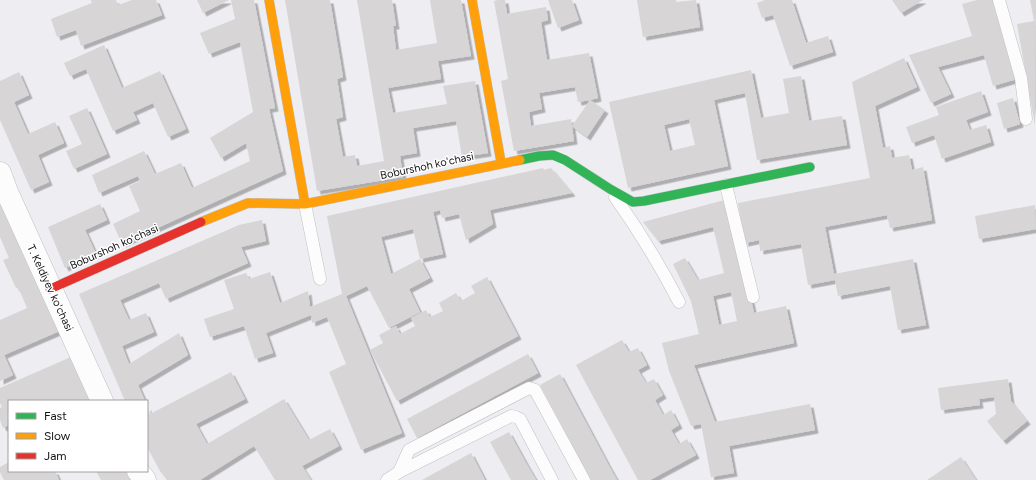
<svg xmlns="http://www.w3.org/2000/svg" width="1036" height="480" font-family="Figtree,sans-serif">
<style>
.building{fill:#d7d5d6;fill-rule:evenodd;filter:url(#shadow)}
.lines{fill:none;stroke-linecap:round;stroke-linejoin:round}
.lane-casing{stroke:#c0c0c4;stroke-width:13}
.street-casing{stroke:#c0c0c4;stroke-width:23}
.fast-casing{stroke:#c0c0c4;stroke-width:10}
.slow-casing{stroke:#c0c0c4;stroke-width:10}
.jam-casing{stroke:#c0c0c4;stroke-width:10}
.lane{stroke:#fcfcfd;stroke-width:12}
.street{stroke:#fcfcfd;stroke-width:22}
.fast{stroke:#30b455;stroke-width:9}
.slow{stroke:#ff9f0a;stroke-width:9}
.jam{stroke:#e5322d;stroke-width:9}
.labels{text-anchor:middle;dominant-baseline:central;stroke-width:3;stroke-linejoin:round;paint-order:stroke}
.street-label{font-size:11px;fill:#101114;stroke:#fff}
</style>
<defs>
<filter id="shadow"><feDropShadow dx="3.5" dy="3.5" stdDeviation="0" flood-color="#0004"/></filter>
</defs>
<rect width="100%" height="100%" fill="#ededf2"/>
<path class="building" d="M 91,0 L 116,0 L 118,5 L 132,0 L 156,0 L 162,15 L 81,46 L 76,30 L 57,37 L 51,19 L 92,3 Z
M 197,0 L 229,0 L 203,13 Z
M 231,0 L 254,0 L 275,108 L 269,109 L 283,171 L 122,244 L 113,224 L 140,211 L 129,186 L 140,181 L 138,176 L 99,193 L 92,175 L 144,151 L 155,174 L 181,163 L 192,188 L 250,161 L 246,143 L 221,158 L 210,138 L 253,112 L 240,42 L 209,54 L 200,33 L 235,19 Z
M 285,0 L 330,0 L 343,77 L 337,79 L 343,117 L 336,119 L 343,157 L 355,155 L 357,166 L 384,161 L 357,0 L 392,0 L 396,26 L 393,26 L 396,50 L 437,43 L 430,0 L 461,0 L 471,56 L 438,61 L 441,79 L 388,88 L 393,113 L 447,104 L 443,86 L 475,81 L 488,153 L 462,157 L 456,121 L 413,128 L 417,153 L 400,156 L 403,177 L 317,191 Z
M 498,0 L 505,0 L 507,14 L 546,7 L 548,20 L 541,22 L 547,60 L 589,53 L 598,98 L 590,100 L 605,110 L 587,137 L 572,126 L 590,100 L 578,102 L 575,87 L 539,93 L 542,109 L 529,112 L 531,126 L 571,119 L 574,141 L 514,151 L 501,81 L 508,79 L 494,1 Z
M 548,0 L 572,0 L 579,20 L 558,28 Z
M 637,0 L 676,0 L 676,2 L 696,0 L 700,27 L 643,37 Z
M 765,0 L 792,0 L 806,43 L 828,36 L 833,52 L 790,66 L 773,15 L 762,18 L 757,3 Z
M 892,0 L 923,0 L 901,13 Z
M 977,0 L 994,0 L 1017,79 L 993,86 L 984,55 L 938,67 L 951,94 L 931,103 L 909,55 L 972,36 L 962,4 Z
M 1030,0 L 1036,0 L 1035,126 L 1017,24 L 1034,21 Z
M 104,45 L 122,88 L 160,71 L 186,129 L 168,137 L 153,103 L 133,112 L 137,120 L 113,131 L 86,69 L 70,76 L 64,63 Z
M 904,58 L 917,87 L 875,106 L 883,148 L 890,146 L 892,158 L 909,155 L 912,170 L 923,167 L 932,220 L 890,228 L 887,215 L 825,227 L 834,274 L 913,259 L 926,325 L 898,330 L 890,286 L 838,296 L 835,280 L 808,285 L 801,244 L 760,251 L 759,240 L 745,243 L 738,203 L 870,178 L 852,82 Z
M 751,70 L 761,118 L 789,113 L 783,79 L 801,76 L 809,121 L 842,116 L 847,145 L 757,160 L 745,93 L 714,100 L 728,166 L 628,188 L 609,102 ZM 689,119 L 695,145 L 670,151 L 664,125 Z
M 19,72 L 29,95 L 14,102 L 28,134 L 55,122 L 64,143 L 38,155 L 49,182 L 31,190 L 0,120 L 0,81 Z
M 981,91 L 988,112 L 966,120 L 970,130 L 986,125 L 991,142 L 942,159 L 934,135 L 912,143 L 906,127 L 939,115 L 936,107 Z
M 1013,98 L 1020,124 L 1004,129 L 997,103 Z
M 87,108 L 107,154 L 74,169 L 66,151 L 82,144 L 69,116 Z
M 543,168 L 544,170 L 551,168 L 572,193 L 490,210 L 493,224 L 466,240 L 459,214 L 442,218 L 440,210 L 433,212 L 443,254 L 420,259 L 413,229 L 381,237 L 391,274 L 420,259 L 430,278 L 409,289 L 420,312 L 389,328 L 367,286 L 346,296 L 402,433 L 361,450 L 329,372 L 346,364 L 327,317 L 312,323 L 311,315 L 266,333 L 273,353 L 255,359 L 244,326 L 210,337 L 204,319 L 234,309 L 224,280 L 246,273 L 249,279 L 270,272 L 280,303 L 308,291 L 310,307 L 342,294 L 327,216 Z
M 728,199 L 754,313 L 786,306 L 794,343 L 694,365 L 715,422 L 810,404 L 815,430 L 729,446 L 734,473 L 711,477 L 701,424 L 691,426 L 669,371 L 662,343 L 699,334 L 691,301 L 673,264 L 685,258 L 698,280 L 724,273 L 713,227 L 658,241 L 643,222 ZM 731,292 L 737,321 L 719,325 L 713,296 Z
M 6,201 L 62,330 L 4,355 L 13,375 L 0,381 L 0,320 L 27,308 L 18,287 L 16,288 L 3,260 L 9,258 L 0,237 L 0,203 Z
M 100,204 L 107,220 L 85,230 L 96,254 L 65,268 L 48,227 Z
M 1035,205 L 1036,229 L 979,239 L 975,216 Z
M 262,220 L 266,241 L 241,247 L 248,263 L 166,299 L 159,283 L 120,300 L 129,320 L 146,313 L 154,332 L 122,346 L 129,364 L 179,333 L 188,355 L 138,385 L 145,401 L 125,401 L 79,294 L 239,225 Z
M 487,277 L 518,336 L 397,401 L 370,350 L 383,343 L 379,335 L 396,326 L 400,334 L 415,326 L 411,318 L 426,310 L 430,317 L 443,311 L 439,303 L 456,293 L 461,301 L 475,293 L 471,286 Z
M 622,340 L 629,352 L 638,348 L 647,365 L 638,370 L 646,383 L 654,379 L 663,395 L 655,400 L 663,415 L 671,410 L 679,425 L 671,430 L 679,444 L 687,439 L 696,455 L 650,480 L 638,480 L 576,365 Z
M 528,354 L 538,373 L 417,438 L 407,419 Z
M 73,356 L 93,401 L 9,401 L 9,425 L 3,428 L 0,420 L 0,408 L 2,407 L 0,403 L 0,388 Z
M 231,372 L 245,399 L 196,424 L 207,444 L 284,399 L 309,440 L 330,429 L 339,446 L 302,466 L 311,480 L 275,480 L 254,446 L 200,480 L 167,480 L 160,471 L 147,447 L 147,406 L 150,414 Z
M 560,374 L 608,464 L 617,480 L 591,480 L 540,385 Z
M 1008,379 L 1011,401 L 1027,421 L 1003,441 L 987,421 L 996,414 L 994,397 L 979,399 L 980,405 L 941,410 L 938,388 Z
M 509,432 L 526,463 L 536,480 L 511,480 L 490,442 Z
M 471,453 L 485,480 L 422,480 Z
M 961,457 L 976,480 L 927,480 Z
M 9,462 L 9,471 L 55,471 L 59,480 L 4,480 L 0,472 L 0,467 Z
M 96,471 L 126,471 L 130,480 L 101,480 Z"/>
<g class="lines">
<defs>
<path id="lane" d="M 999,0 L 1021,78 L 1026,119
M 726,185 L 753,297
M 615,197 C 639,231 660,265 679,302
M 305,204 L 320,279
M 399,472 L 511,416 L 516,417 L 520,419 L 552,480
M 387,480 L 399,472 L 409,450 L 529,388 L 535,390 L 584,480"/>
<path id="street" d="M 0,173 L 7,192 L 102,401
M 138,471 L 145,480"/>
<path id="fast" d="M 520,160 L 539,156 L 553,155 L 565,160 L 610,189 L 633,202 L 644,201 L 810,167"/>
<path id="slow" d="M 269,0 L 305,204
M 472,0 L 501,162
M 201,222 L 248,203 L 305,204 L 520,160"/>
<path id="jam" d="M 50,289 L 201,222"/>
</defs>
<use href="#lane" class="lane-casing"/>
<use href="#street" class="street-casing"/>
<use href="#fast" class="fast-casing"/>
<use href="#slow" class="slow-casing"/>
<use href="#jam" class="jam-casing"/>
<use href="#lane" class="lane"/>
<use href="#street" class="street"/>
<use href="#fast" class="fast"/>
<use href="#slow" class="slow"/>
<use href="#jam" class="jam"/>
</g>
<g class="labels">
<g class="street-label">
<text transform="translate(427 166) rotate(-12)">Boburshoh koʻchasi</text>
<text transform="translate(114 247) rotate(-24)">Boburshoh koʻchasi</text>
<text transform="translate(50 288) rotate(65)">T. Keldiyev ko'chasi</text>
</g>
</g>
<rect x="8" y="400" width="140" height="72" fill="#ffffff" stroke="#9fa0a1"/>
<rect x="16" y="413" width="20" height="6" fill="#30b455" stroke="#9fa0a1"/>
<text x="44" y="420" font-size="12" fill="#101114">Fast</text>
<rect x="16" y="433" width="20" height="6" fill="#ff9f0a" stroke="#9fa0a1"/>
<text x="44" y="440" font-size="12" fill="#101114">Slow</text>
<rect x="16" y="453" width="20" height="6" fill="#e5322d" stroke="#9fa0a1"/>
<text x="44" y="460" font-size="12" fill="#101114">Jam</text>
</svg>
